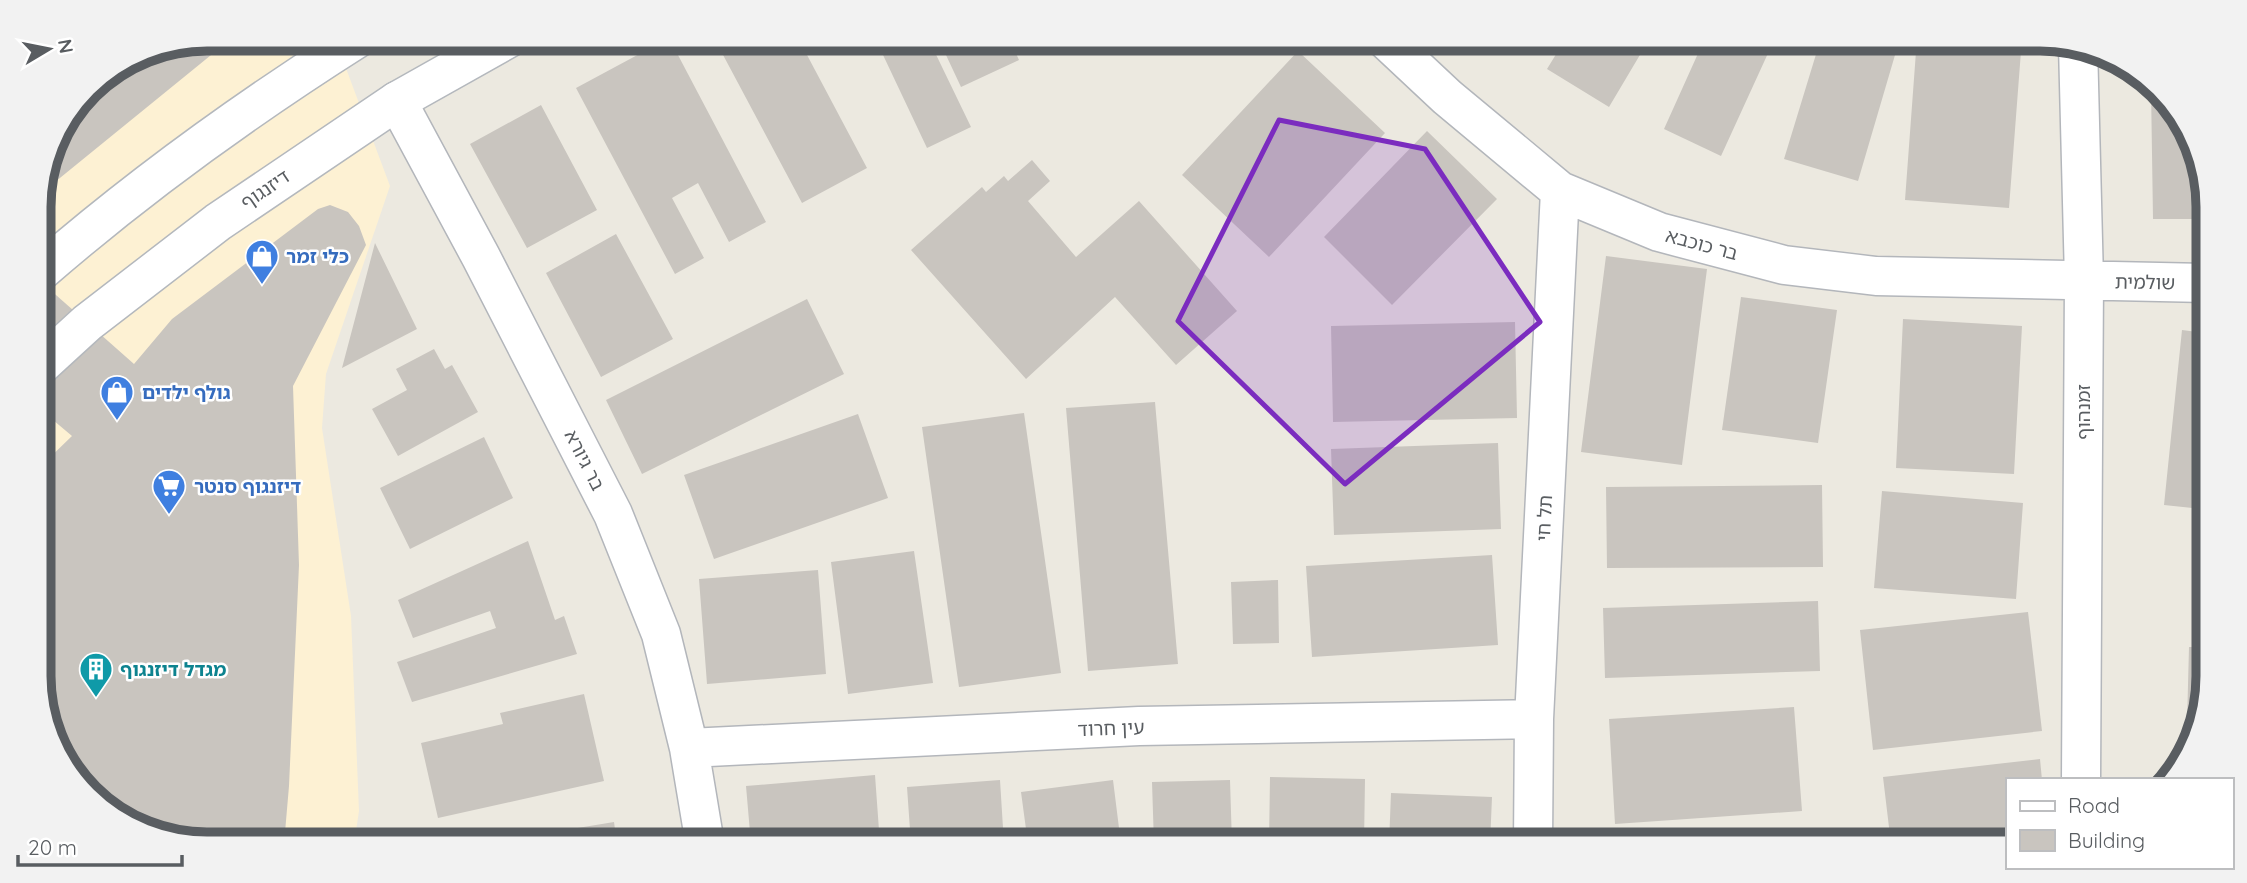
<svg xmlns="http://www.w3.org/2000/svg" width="2247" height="883" font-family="Quicksand,'Noto Sans Hebrew',sans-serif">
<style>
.commercial{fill:#fdf1d3}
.building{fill:#c9c5bf}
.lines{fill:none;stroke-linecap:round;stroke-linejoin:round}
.street-casing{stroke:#b3b6bb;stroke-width:41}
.secondary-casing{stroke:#b4b8bd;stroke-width:41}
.street{stroke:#fff;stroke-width:38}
.secondary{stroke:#fff;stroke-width:38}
.marked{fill:#7b2cbf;fill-opacity:0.2;stroke:#7b2cbf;stroke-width:5;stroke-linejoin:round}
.labels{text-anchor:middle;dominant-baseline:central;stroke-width:5;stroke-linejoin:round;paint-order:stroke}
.street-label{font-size:19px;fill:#595d61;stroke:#fff}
.shop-label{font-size:19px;font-weight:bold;fill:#366cbe;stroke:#fff;text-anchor:start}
.culture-label{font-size:19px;font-weight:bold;fill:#0d838f;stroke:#fff;text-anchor:start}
.rim{fill:none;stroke:#595d61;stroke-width:9}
</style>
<rect width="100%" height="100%" fill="#ece9e0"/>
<path class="commercial" d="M 207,39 L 335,39 L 390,186 L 326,374 L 322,428 L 351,616 L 359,811 L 354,844 L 207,844 L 152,835 L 80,787 L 42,708 L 39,196 L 56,132 L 96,81 L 143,51 Z"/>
<path class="building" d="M 207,38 L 232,38 L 39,195 L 56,132 L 96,81 L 143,51 Z
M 669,38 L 766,222 L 729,242 L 698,183 L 672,198 L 704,258 L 675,274 L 576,88 Z
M 714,38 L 798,38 L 867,168 L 802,203 Z
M 875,38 L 928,38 L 971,127 L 927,148 Z
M 938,38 L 1009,38 L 1019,60 L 961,87 Z
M 1566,38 L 1650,38 L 1609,107 L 1547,69 Z
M 1705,38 L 1775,38 L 1721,156 L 1664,129 Z
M 1821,38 L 1900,38 L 1858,181 L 1784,159 Z
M 1917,38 L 2022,38 L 2009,208 L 1905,200 Z
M 1298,51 L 1385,133 L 1269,257 L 1182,175 Z
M 2151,88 L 2173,104 L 2207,185 L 2207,219 L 2153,219 Z
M 541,105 L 597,210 L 527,248 L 470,144 Z
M 1427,131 L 1497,199 L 1392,305 L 1324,237 Z
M 1032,160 L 1050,181 L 1028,201 L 1076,257 L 1139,201 L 1237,311 L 1176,365 L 1115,297 L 1026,379 L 911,250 L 982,187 L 986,192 L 1004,176 L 1008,181 Z
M 330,205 L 348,212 L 359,226 L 366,245 L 293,386 L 299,565 L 289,786 L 284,844 L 207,844 L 152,835 L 80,787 L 42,708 L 40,467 L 72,436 L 40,409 L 39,280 L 134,364 L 172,319 L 318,209 Z
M 616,234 L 673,339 L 601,377 L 546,273 Z
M 375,243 L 417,329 L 342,368 Z
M 1606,256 L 1707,269 L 1682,465 L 1581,452 Z
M 1741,297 L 1837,310 L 1818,443 L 1722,430 Z
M 807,299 L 844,374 L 642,474 L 606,400 Z
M 1903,319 L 2022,326 L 2014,474 L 1896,468 Z
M 1515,322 L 1517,418 L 1333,422 L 1331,326 Z
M 2182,330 L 2205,333 L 2202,509 L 2164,505 Z
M 434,349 L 445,369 L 452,365 L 478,412 L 398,456 L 372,409 L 407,390 L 396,369 Z
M 1155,402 L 1178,664 L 1088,671 L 1066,408 Z
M 1024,413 L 1061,673 L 959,687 L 922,427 Z
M 858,414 L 888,498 L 714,559 L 684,475 Z
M 484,437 L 513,498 L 410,549 L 380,488 Z
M 1498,443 L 1501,529 L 1334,535 L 1331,449 Z
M 1822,485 L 1823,567 L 1607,568 L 1606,487 Z
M 1882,491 L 2023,503 L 2016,599 L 1874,588 Z
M 2193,539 L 2202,539 L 2201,623 L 2198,623 Z
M 528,541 L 555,620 L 564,616 L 577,654 L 412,702 L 397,662 L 496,628 L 490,611 L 413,638 L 398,600 Z
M 914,551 L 933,683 L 848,694 L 831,562 Z
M 1492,555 L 1498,645 L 1312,657 L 1306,566 Z
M 818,570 L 826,674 L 707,684 L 699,579 Z
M 1278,580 L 1279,643 L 1233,644 L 1231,582 Z
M 1818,601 L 1820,671 L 1605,678 L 1603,608 Z
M 2028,612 L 2042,731 L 1873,750 L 1860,630 Z
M 2189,647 L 2201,647 L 2200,723 L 2187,723 Z
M 584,694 L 604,781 L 438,818 L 421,743 L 503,724 L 500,713 Z
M 1794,707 L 1802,811 L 1615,824 L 1609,719 Z
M 2040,759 L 2042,780 L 2007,780 L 2007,844 L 1891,844 L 1883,777 Z
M 875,775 L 880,844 L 751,844 L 746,786 Z
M 1270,777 L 1365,779 L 1364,844 L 1269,844 Z
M 1000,780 L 1004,844 L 911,844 L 907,787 Z
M 1113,780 L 1121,844 L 1028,844 L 1021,792 Z
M 1230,780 L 1232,844 L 1154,844 L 1152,782 Z
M 1391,793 L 1492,797 L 1490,844 L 1389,844 Z
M 614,822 L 617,844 L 486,844 L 486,843 Z
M 1767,833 L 1768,844 L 1670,844 L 1669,842 Z"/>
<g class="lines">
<defs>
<path id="street" d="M 1384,38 L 1447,97 L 1560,191 L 1659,232 L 1784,265 L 1876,276 L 2206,283
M 2078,45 L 2084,280 L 2081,780
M 397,101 L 481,257 L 613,514 L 661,634 L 689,748 L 705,844
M 689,748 L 1139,726 L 1534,719
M 1533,844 L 1534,719 L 1560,191"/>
<path id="secondary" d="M 39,273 C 139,186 246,109 358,38
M 40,366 L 87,323 L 218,222 L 397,101 L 509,38"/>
</defs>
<use href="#street" class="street-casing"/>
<use href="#secondary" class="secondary-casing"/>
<use href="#street" class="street"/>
<use href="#secondary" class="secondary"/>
</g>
<path class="marked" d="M 1279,120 L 1425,149 L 1540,322 L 1345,484 L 1178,321 Z"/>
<defs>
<symbol id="shop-pin" viewBox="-11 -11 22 30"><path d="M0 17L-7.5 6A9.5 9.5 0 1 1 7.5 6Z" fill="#3f7fe0" stroke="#fff"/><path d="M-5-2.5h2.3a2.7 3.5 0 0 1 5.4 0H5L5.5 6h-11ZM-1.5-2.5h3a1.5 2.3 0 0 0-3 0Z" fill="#fff"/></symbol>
<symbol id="supermarket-pin" viewBox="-11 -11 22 30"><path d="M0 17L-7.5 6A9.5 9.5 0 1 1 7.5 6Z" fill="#3f7fe0" stroke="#fff"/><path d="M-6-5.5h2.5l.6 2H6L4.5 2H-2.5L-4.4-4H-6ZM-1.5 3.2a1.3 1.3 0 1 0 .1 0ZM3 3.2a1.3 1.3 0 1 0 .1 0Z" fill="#fff"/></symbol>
<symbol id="building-pin" viewBox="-11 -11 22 30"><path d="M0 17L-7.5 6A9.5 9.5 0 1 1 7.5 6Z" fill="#0f9aa8" stroke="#fff"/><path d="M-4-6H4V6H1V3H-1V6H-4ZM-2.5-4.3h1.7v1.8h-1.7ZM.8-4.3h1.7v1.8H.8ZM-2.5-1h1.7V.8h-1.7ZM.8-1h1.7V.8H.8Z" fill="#fff"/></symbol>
</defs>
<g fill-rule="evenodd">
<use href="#shop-pin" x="243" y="237" width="38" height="52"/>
<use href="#shop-pin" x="98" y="373" width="38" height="52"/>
<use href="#supermarket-pin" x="150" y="467" width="38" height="52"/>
<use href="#building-pin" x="77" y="650" width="38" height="52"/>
</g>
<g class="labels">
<g class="street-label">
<text transform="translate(265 189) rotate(-34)">דיזנגוף</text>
<text transform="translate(1702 244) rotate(15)">בר כוכבא</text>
<text transform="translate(2145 282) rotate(1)">שולמית</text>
<text transform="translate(2083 412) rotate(-90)">זמנהוף</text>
<text transform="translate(585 460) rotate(63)">בר גיורא</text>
<text transform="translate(1544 518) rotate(-87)">תל חי</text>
<text transform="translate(1111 728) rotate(-2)">עין חרוד</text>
</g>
<g class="shop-label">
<text x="286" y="256">כלי זמר</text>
<text x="142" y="392">גולף ילדים</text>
<text x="194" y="486">דיזנגוף סנטר</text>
</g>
<g class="culture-label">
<text x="120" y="669">מגדל דיזנגוף</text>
</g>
</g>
<path d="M0 0H2247V883H0ZM207 51H2040A156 156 0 0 1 2196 207V676A156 156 0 0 1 2040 832H207A156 156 0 0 1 51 676V207A156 156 0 0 1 207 51Z" fill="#f2f2f2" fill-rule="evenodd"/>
<path class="rim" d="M207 51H2040A156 156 0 0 1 2196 207V676A156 156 0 0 1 2040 832H207A156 156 0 0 1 51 676V207A156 156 0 0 1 207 51Z"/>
<rect x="2006" y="778" width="228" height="91" fill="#ffffff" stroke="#bdbec0" stroke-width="2"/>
<rect x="2020" y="801" width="35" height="10" fill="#ffffff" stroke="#bdbec0" stroke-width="2"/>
<text x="2068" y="813" font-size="21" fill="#595d61">Road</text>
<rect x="2020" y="830" width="35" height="21" fill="#c9c5bf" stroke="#bdbec0" stroke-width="2"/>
<text x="2068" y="848" font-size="21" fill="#595d61">Building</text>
<g transform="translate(49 49) rotate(80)" stroke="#ffffff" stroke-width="5" paint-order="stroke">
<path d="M0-5L12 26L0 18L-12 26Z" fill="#595d61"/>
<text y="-10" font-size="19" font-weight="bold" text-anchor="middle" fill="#595d61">N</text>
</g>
<path d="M18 855v10h164v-10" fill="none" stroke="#595d61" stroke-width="3.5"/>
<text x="28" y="855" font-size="21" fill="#595d61" stroke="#ffffff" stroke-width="5" paint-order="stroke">20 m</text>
</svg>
